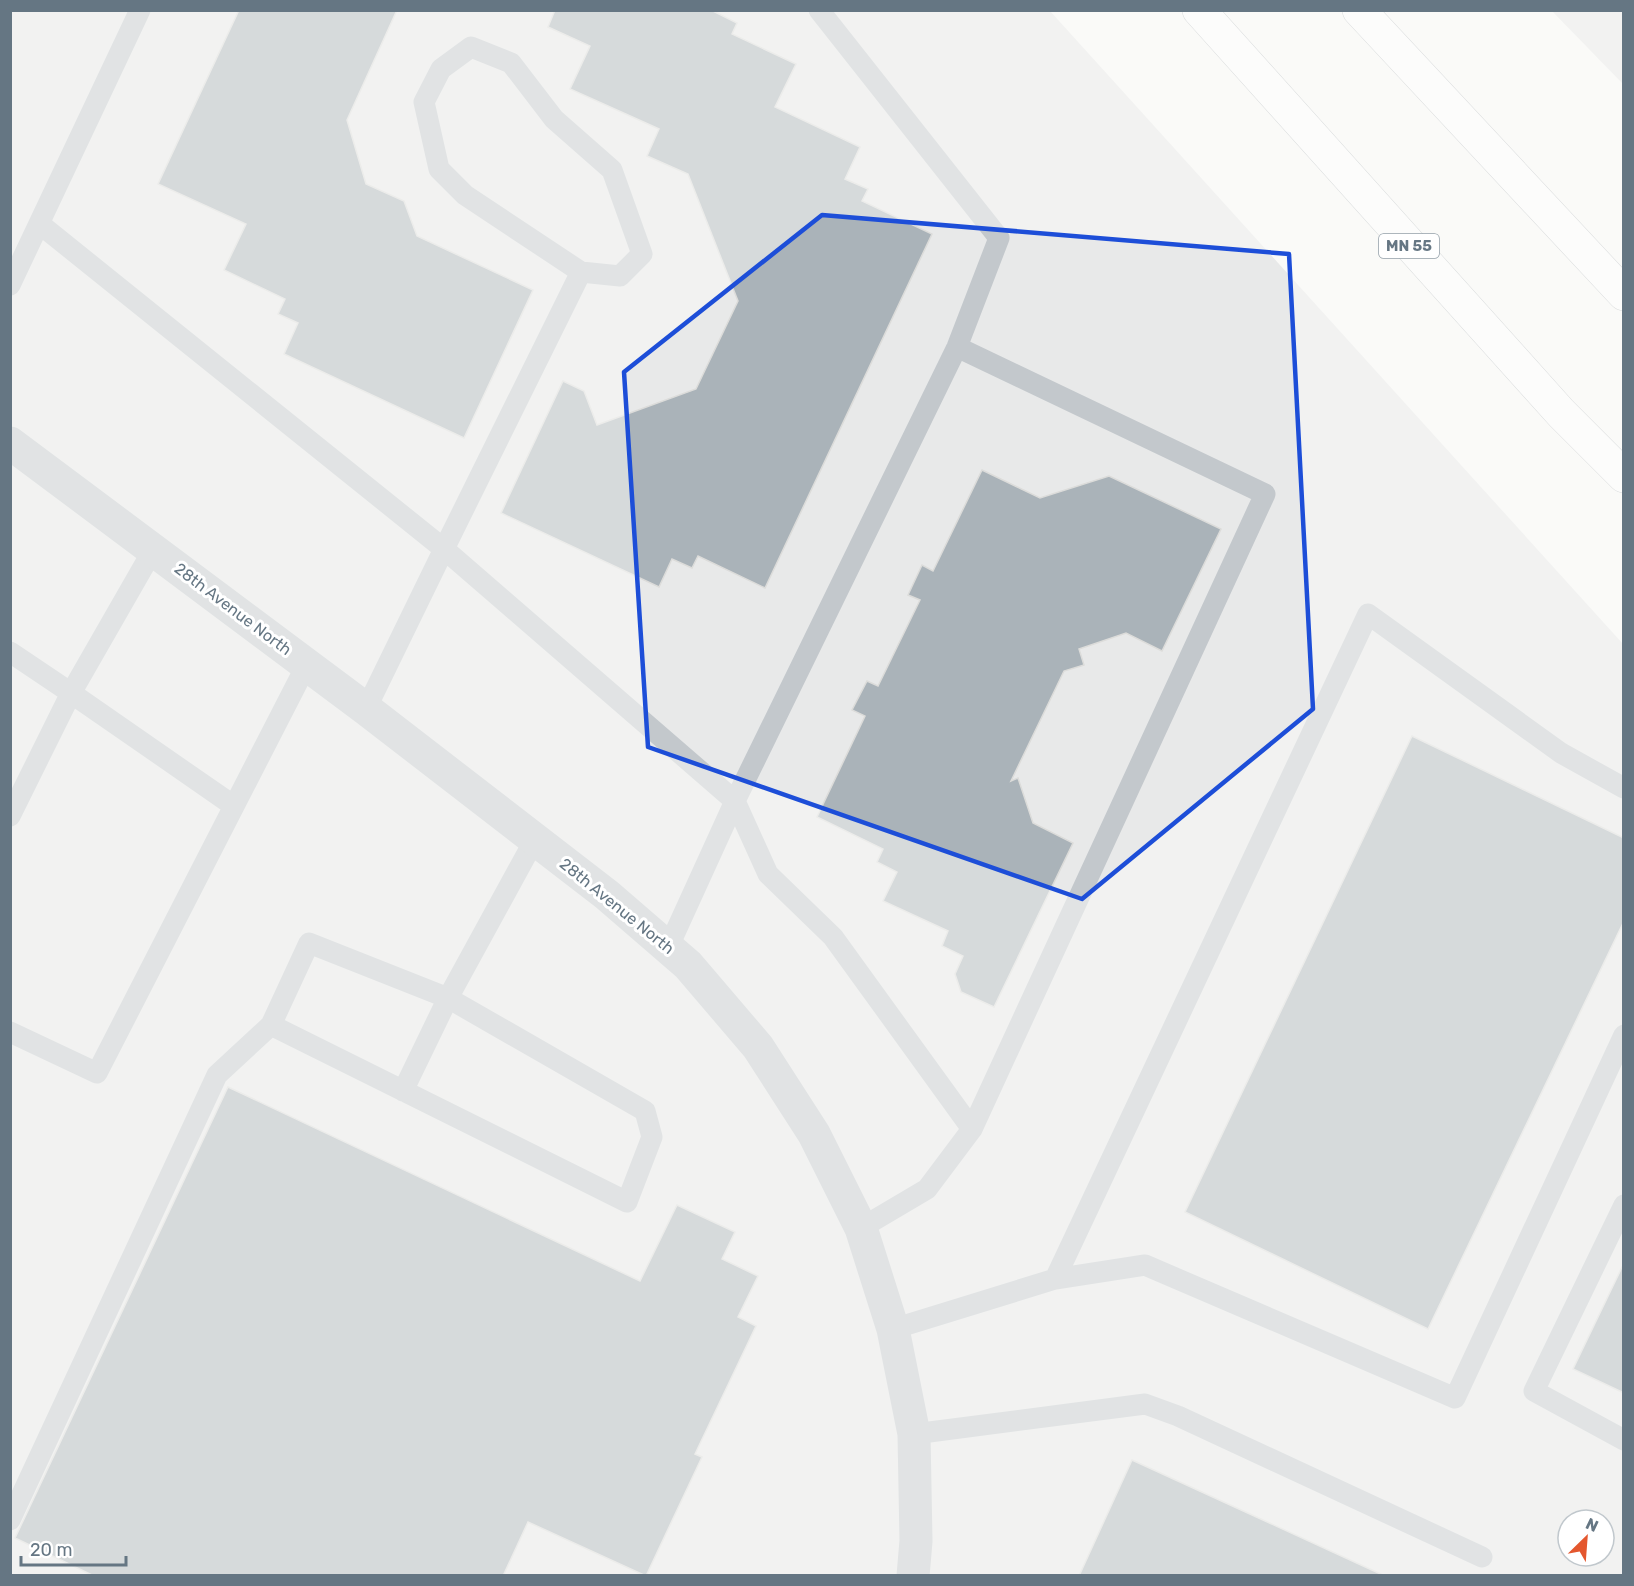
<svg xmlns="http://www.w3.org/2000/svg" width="1634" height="1586" font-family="Rubik,sans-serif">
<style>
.built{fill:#e8e9e9;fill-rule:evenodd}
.building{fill:#aab3b9;stroke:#dcdcda;stroke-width:1.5}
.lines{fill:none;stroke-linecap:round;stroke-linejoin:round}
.primary-casing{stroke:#b5babe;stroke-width:34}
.service{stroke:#c3c8cc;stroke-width:21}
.tertiary{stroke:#c3c8cc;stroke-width:33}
.primary{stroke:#fff;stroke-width:33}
.marked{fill:none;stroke:#1d4ed8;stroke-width:4.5;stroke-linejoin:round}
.labels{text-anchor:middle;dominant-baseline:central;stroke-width:6;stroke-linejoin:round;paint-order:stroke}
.shield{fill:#fff;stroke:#939fa8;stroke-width:1.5}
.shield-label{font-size:15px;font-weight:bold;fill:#657683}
.street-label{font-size:16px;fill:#657683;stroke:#fff}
</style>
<rect width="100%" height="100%" fill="#fafaf8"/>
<path class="built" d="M 11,11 L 1050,11 L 1623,644 L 1623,1575 L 11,1576 ZM 1568,1520 L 1604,1520 L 1604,1556 L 1568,1556 Z
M 1552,11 L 1623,11 L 1623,84 Z"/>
<path class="building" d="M 239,10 L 397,10 L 347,120 L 366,184 L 404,201 L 417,236 L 533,290 L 464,438 L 284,354 L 298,323 L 278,314 L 285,299 L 224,270 L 246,224 L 158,184 Z
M 555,10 L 711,10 L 737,23 L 732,34 L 796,64 L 775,107 L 860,147 L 845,179 L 868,189 L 862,201 L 932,234 L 765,588 L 698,556 L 692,568 L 672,559 L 659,587 L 501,513 L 563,381 L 584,391 L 597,425 L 696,389 L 738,301 L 688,174 L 647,156 L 659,129 L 570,89 L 590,46 L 548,27 Z
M 982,470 L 1040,498 L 1109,476 L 1221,529 L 1162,651 L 1126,633 L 1079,649 L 1084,665 L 1064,671 L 1011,781 L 1018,778 L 1033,823 L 1073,843 L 994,1007 L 961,992 L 955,974 L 963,956 L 942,946 L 948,931 L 883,901 L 897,872 L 877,862 L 883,849 L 817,817 L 865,716 L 852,710 L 867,681 L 878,686 L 920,600 L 908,595 L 922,565 L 933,571 Z
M 1412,736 L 1624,838 L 1624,921 L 1428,1329 L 1185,1212 Z
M 228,1087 L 640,1281 L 677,1205 L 735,1232 L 722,1259 L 758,1276 L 738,1317 L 756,1326 L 695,1454 L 702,1457 L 646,1576 L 528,1522 L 503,1576 L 94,1576 L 15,1538 Z
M 1624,1263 L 1624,1393 L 1573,1369 Z
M 1132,1460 L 1385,1576 L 1079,1576 Z"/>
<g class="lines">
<defs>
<path id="primary" d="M 1199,10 L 1561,413 L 1624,476
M 1359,10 L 1624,294"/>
</defs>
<use href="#primary" class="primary-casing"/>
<path class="service" d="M 41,225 L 444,549 L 366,709
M 581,272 L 620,276 L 642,254 L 612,170 L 554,119 L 511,63 L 471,47 L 441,69 L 424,102 L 439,169 L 465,195 L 581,272 L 444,549 L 735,801 L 768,874 L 833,937 L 972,1129
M 10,285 L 140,10
M 153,550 L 71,693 L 234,806
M 10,652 L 71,693 L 10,816
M 668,948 L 735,801 L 957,347 L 999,238 L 819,10
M 271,1025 L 627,1202 L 652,1137 L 645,1111 L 448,998 L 403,1091
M 10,1032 L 97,1073 L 307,664
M 1624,1205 L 1534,1391 L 1624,1440
M 861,1228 L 927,1189 L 972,1129 L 1265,494 L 957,347
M 1055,1279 L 1145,1265 L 1455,1398 L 1624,1035
M 893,1329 L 1055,1279 L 1368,614 L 1561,753 L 1624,788
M 914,1434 L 1145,1404 L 1178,1416 L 1482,1557
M 10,1520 L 217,1075 L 271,1025 L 309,943 L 448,998 L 535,839"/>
<path class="tertiary" d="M 10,443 L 366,709 L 607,895 L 688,965 L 758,1047 L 814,1134 L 861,1228 L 893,1329 L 914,1434 L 916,1541 L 913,1576"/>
<use href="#primary" class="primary"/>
</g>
<path d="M0 0H1634V1586H0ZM 822,215 L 1289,254 L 1313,709 L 1082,899 L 648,747 L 624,372 Z" fill="#fafaf8" fill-opacity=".55" fill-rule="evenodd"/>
<path class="marked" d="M 822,215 L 1289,254 L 1313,709 L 1082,899 L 648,747 L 624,372 Z"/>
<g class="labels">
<rect class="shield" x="1379" y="234" width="60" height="24" rx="4.5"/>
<g class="shield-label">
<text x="1409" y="246">MN 55</text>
</g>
<g class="street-label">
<text transform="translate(233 609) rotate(37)">28th Avenue North</text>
<text transform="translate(617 906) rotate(39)">28th Avenue North</text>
</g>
</g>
<rect width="1634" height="1586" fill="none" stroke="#657683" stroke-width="24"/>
<g transform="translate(1586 1538) rotate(25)"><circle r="28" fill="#ffffff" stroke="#c1c8cd" stroke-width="1.5"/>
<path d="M0-4.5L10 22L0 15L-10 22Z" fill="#e4572e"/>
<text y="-9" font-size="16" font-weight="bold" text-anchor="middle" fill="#657683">N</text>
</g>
<path d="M21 1556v9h105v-9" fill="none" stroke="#657683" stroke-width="3"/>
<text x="30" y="1556" font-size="18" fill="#657683" stroke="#ffffff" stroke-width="4.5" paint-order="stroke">20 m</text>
</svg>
